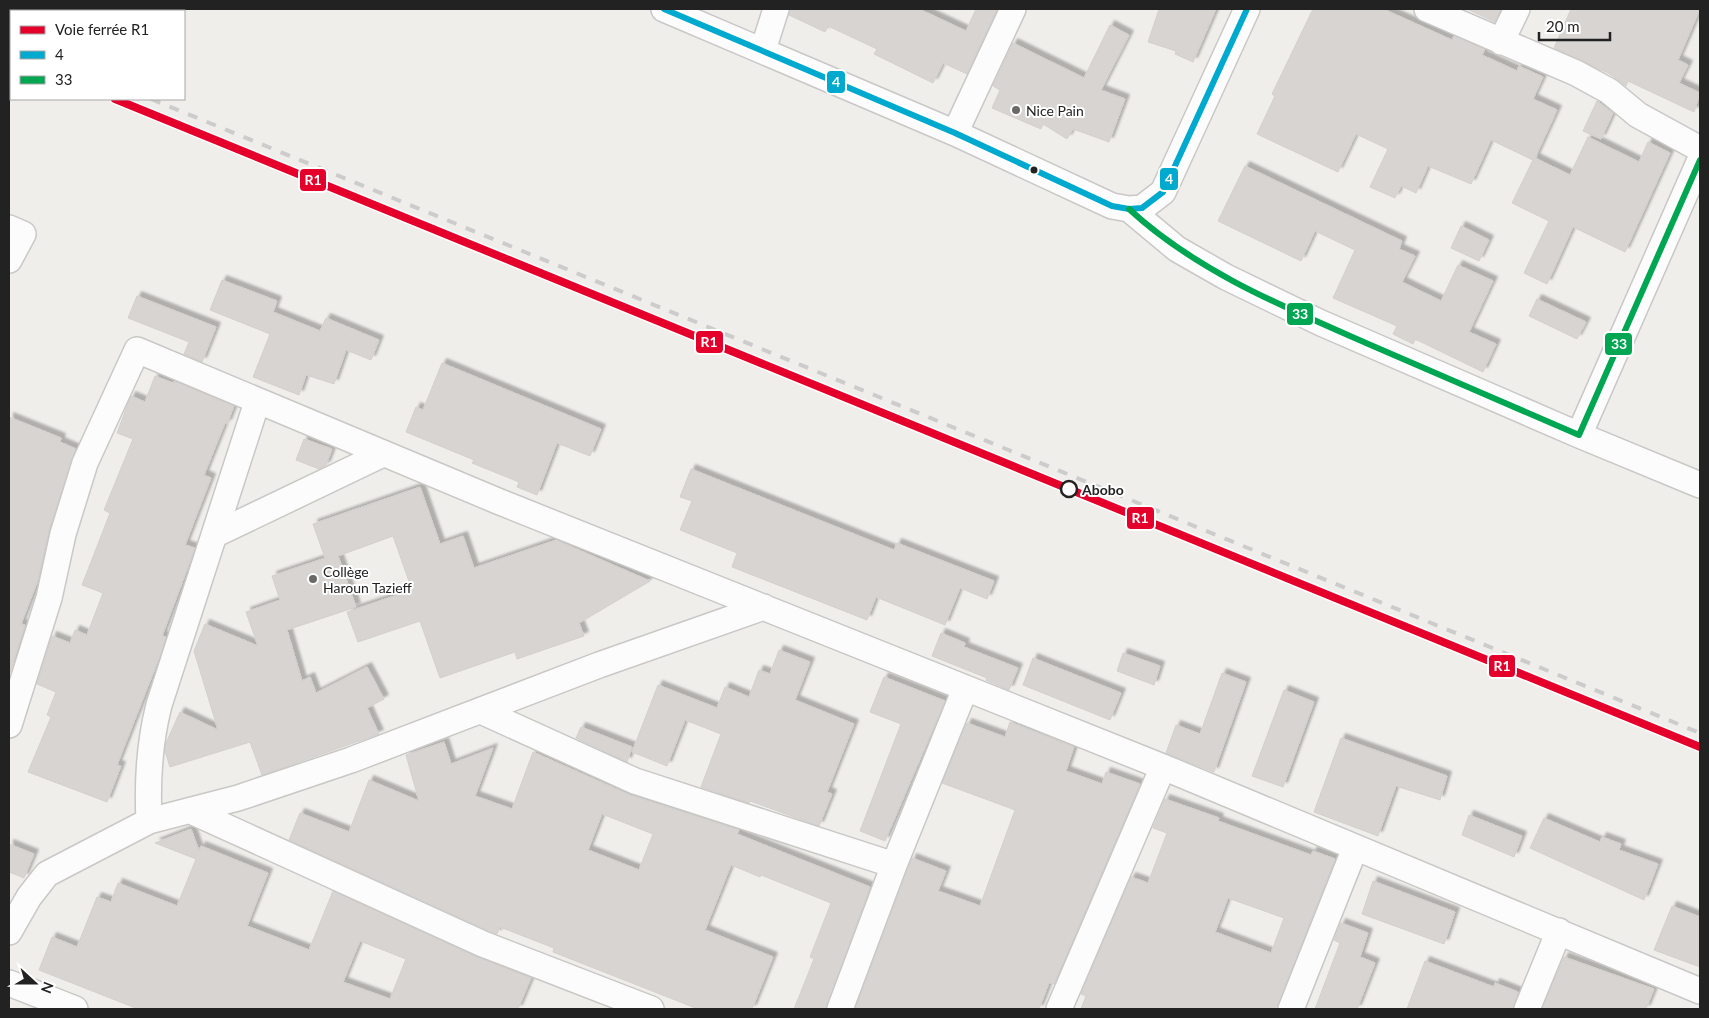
<svg xmlns="http://www.w3.org/2000/svg" width="1709" height="1018" font-family="Lato,sans-serif">
<style>
.building{fill:#d7d4d2;stroke:#d3d0cc;fill-rule:evenodd;filter:url(#shadow)}
.lines{fill:none;stroke-linecap:round;stroke-linejoin:round}
.minor-casing{stroke:#c9c8c7;stroke-width:28}
.minor{stroke:#fdfcfc;stroke-width:25}
.rail{stroke:#ccc;stroke-width:4;stroke-dasharray:10 10;stroke-linecap:butt}
.bus-1-casing{stroke:#fff;stroke-width:10}
.bus-2-casing{stroke:#fff;stroke-width:10}
.bus-1{stroke:#00a9ce;stroke-width:6}
.bus-2{stroke:#00a651;stroke-width:6}
.rail-1-casing{stroke:#fff;stroke-width:11}
.rail-1{stroke:#e4002b;stroke-width:8}
.poi-dot{fill:#6a6968;stroke:#fff;stroke-width:2}
.bus-dot{fill:#222;stroke:#fff;stroke-width:2}
.stop-dot{fill:#fff;stroke:#222;stroke-width:2.5}
.labels{text-anchor:middle;dominant-baseline:central;stroke-width:4;stroke-linejoin:round;paint-order:stroke}
.poi-label{font-size:14px;fill:#222;stroke:#fff;text-anchor:start}
.stop-label{font-size:14px;font-weight:bold;fill:#222;stroke:#fff;text-anchor:start}
.line-badge{stroke:#fff;stroke-width:2}
.badge-label{font-size:14px;text-anchor:middle;font-weight:bold;fill:#fff}
</style>
<defs>
<filter id="shadow"><feDropShadow dx="4.5" dy="-4.5" stdDeviation="1" flood-color="#0004"/></filter>
</defs>
<rect width="100%" height="100%" fill="#f0eeeb"/>
<path class="building" d="M 790,9 L 919,9 L 966,31 L 976,9 L 997,9 L 967,74 L 943,63 L 933,83 L 874,54 L 877,49 L 828,26 L 825,32 L 789,15 Z
M 1159,9 L 1216,9 L 1193,62 L 1175,54 L 1176,51 L 1148,42 Z
M 1313,9 L 1383,9 L 1452,40 L 1454,36 L 1485,49 L 1482,55 L 1517,71 L 1519,66 L 1543,77 L 1533,99 L 1557,110 L 1535,158 L 1570,175 L 1588,137 L 1639,162 L 1648,142 L 1670,153 L 1625,252 L 1573,227 L 1547,284 L 1524,273 L 1549,221 L 1512,203 L 1533,160 L 1491,140 L 1471,184 L 1428,166 L 1416,193 L 1401,186 L 1395,198 L 1370,187 L 1388,149 L 1356,134 L 1338,172 L 1257,134 L 1275,96 L 1272,94 Z
M 1467,9 L 1501,9 L 1495,22 Z
M 1571,9 L 1700,9 L 1678,60 L 1688,65 L 1679,83 L 1700,93 L 1694,112 L 1628,81 L 1626,86 L 1610,74 L 1554,48 Z
M 1110,25 L 1129,35 L 1101,90 L 1125,99 L 1109,142 L 1073,129 L 1067,139 L 1043,124 L 1041,129 L 992,108 L 1000,90 L 993,86 L 1013,43 L 1084,78 Z
M 1597,101 L 1613,113 L 1601,139 L 1583,131 Z
M 1245,166 L 1402,241 L 1399,249 L 1415,256 L 1402,282 L 1441,301 L 1458,265 L 1493,281 L 1469,332 L 1496,344 L 1483,372 L 1415,339 L 1413,344 L 1393,334 L 1397,326 L 1333,298 L 1355,250 L 1315,231 L 1301,261 L 1218,221 Z
M 1461,226 L 1489,240 L 1479,261 L 1451,248 Z
M 222,280 L 277,301 L 273,312 L 320,331 L 326,318 L 379,340 L 371,360 L 346,350 L 334,384 L 306,375 L 299,395 L 253,377 L 270,334 L 210,310 Z
M 137,296 L 216,327 L 202,362 L 184,354 L 189,342 L 128,318 Z
M 1537,299 L 1586,322 L 1577,339 L 1529,316 Z
M 442,363 L 601,429 L 590,456 L 557,443 L 537,495 L 517,487 L 519,482 L 472,463 L 474,460 L 406,432 L 416,407 L 423,410 Z
M 155,376 L 173,383 L 174,381 L 234,406 L 227,424 L 225,423 L 204,475 L 211,478 L 185,545 L 195,548 L 162,636 L 166,637 L 161,653 L 117,765 L 121,766 L 107,802 L 28,772 L 51,717 L 47,715 L 56,692 L 37,684 L 52,636 L 70,643 L 75,630 L 87,635 L 103,593 L 82,585 L 110,513 L 104,510 L 133,439 L 117,433 L 131,396 L 145,402 Z
M 9,417 L 61,438 L 60,442 L 76,449 L 49,530 L 38,580 L 21,624 L 25,625 L 10,673 Z
M 304,439 L 332,449 L 326,465 L 319,469 L 296,460 Z
M 691,469 L 894,550 L 897,543 L 994,581 L 987,599 L 960,588 L 945,625 L 876,597 L 867,620 L 732,567 L 737,553 L 680,530 L 692,501 L 680,497 Z
M 420,487 L 440,544 L 463,536 L 474,568 L 556,540 L 650,581 L 579,623 L 584,636 L 517,659 L 515,652 L 440,678 L 420,621 L 358,642 L 347,612 L 412,590 L 393,536 L 338,556 L 356,607 L 287,630 L 302,681 L 310,677 L 316,693 L 367,667 L 384,699 L 367,708 L 379,734 L 262,775 L 250,742 L 170,767 L 165,751 L 166,743 L 180,712 L 218,730 L 194,651 L 205,624 L 258,646 L 246,612 L 280,600 L 272,576 L 325,558 L 313,524 Z
M 941,633 L 965,643 L 964,647 L 1018,668 L 1009,690 L 986,680 L 987,678 L 932,656 Z
M 779,650 L 810,662 L 795,700 L 854,724 L 827,792 L 832,794 L 819,826 L 750,801 L 749,803 L 701,787 L 721,734 L 685,720 L 667,766 L 632,752 L 658,685 L 717,708 L 725,687 L 749,697 L 759,670 L 770,674 Z
M 1123,653 L 1160,666 L 1154,685 L 1117,671 Z
M 1033,658 L 1121,693 L 1110,720 L 1023,685 Z
M 1222,673 L 1246,682 L 1214,772 L 1166,753 L 1176,725 L 1200,734 Z
M 884,677 L 945,701 L 885,841 L 860,831 L 901,724 L 870,712 Z
M 1284,690 L 1314,702 L 1283,787 L 1252,776 Z
M 1010,722 L 1074,747 L 1066,771 L 1102,784 L 1106,772 L 1140,784 L 1054,984 L 1049,983 L 1039,1009 L 855,1009 L 912,858 L 946,871 L 938,891 L 980,906 L 1015,810 L 942,783 L 967,723 L 1005,737 Z
M 581,727 L 632,747 L 627,762 L 576,738 Z
M 1341,738 L 1447,776 L 1440,800 L 1396,786 L 1378,836 L 1314,812 Z
M 444,742 L 451,764 L 493,748 L 475,796 L 512,809 L 533,752 L 630,795 L 739,830 L 737,834 L 870,887 L 826,1009 L 794,1009 L 814,959 L 810,957 L 831,903 L 761,875 L 760,877 L 731,865 L 705,930 L 773,957 L 752,1009 L 698,1009 L 553,952 L 554,948 L 500,927 L 497,934 L 489,931 L 289,840 L 300,813 L 349,832 L 369,780 L 419,801 L 406,755 ZM 602,814 L 653,834 L 639,870 L 588,850 Z
M 1165,799 L 1219,818 L 1218,821 L 1311,855 L 1313,851 L 1335,859 L 1277,1009 L 1081,1009 L 1086,996 L 1081,994 L 1131,877 L 1148,883 L 1167,833 L 1153,828 ZM 1228,898 L 1284,918 L 1271,953 L 1215,932 Z
M 1469,815 L 1522,836 L 1514,857 L 1462,835 Z
M 1544,818 L 1600,842 L 1602,837 L 1621,844 L 1619,850 L 1658,864 L 1644,900 L 1530,848 Z
M 191,829 L 199,851 L 201,846 L 268,873 L 247,926 L 309,950 L 333,891 L 477,957 L 531,978 L 518,1009 L 138,1009 L 39,970 L 52,937 L 77,947 L 97,897 L 111,902 L 118,883 L 177,906 L 196,859 L 155,843 ZM 360,941 L 406,959 L 390,999 L 343,982 Z
M 9,844 L 34,854 L 24,878 L 9,872 Z
M 1373,881 L 1455,912 L 1444,944 L 1362,914 Z
M 1672,906 L 1700,917 L 1700,967 L 1654,950 Z
M 1341,923 L 1368,933 L 1360,957 L 1375,963 L 1357,1009 L 1315,1009 L 1340,943 L 1334,940 Z
M 1564,957 L 1654,989 L 1646,1009 L 1542,1009 Z
M 1425,961 L 1494,987 L 1495,983 L 1518,992 L 1513,1009 L 1407,1009 Z"/>
<g class="lines">
<defs>
<path id="minor" d="M 664,9 L 955,133 L 1112,206 L 1129,209 L 1142,208 L 1163,192 L 1247,9
M 1427,9 L 1576,73 L 1609,91 L 1638,115 L 1700,149
M 1501,42 L 1517,9
M 763,50 L 776,9
M 955,133 L 1013,9
M 1129,209 L 1177,249 L 1226,277 L 1321,323 L 1579,435 L 1700,485
M 9,228 L 23,234 L 9,260
M 1579,435 L 1700,160
M 214,535 L 383,454
M 481,711 L 635,781 L 894,865
M 9,725 L 49,598 L 63,534 L 85,463 L 137,350 L 500,502 L 1163,767 L 1700,991
M 191,811 L 483,944 L 651,1009
M 149,821 C 147,780 149,744 159,705 L 257,402
M 9,932 L 29,897 L 47,874 L 149,821 L 238,798 L 351,760 L 599,665 L 764,607
M 9,983 L 75,1009
M 840,1009 L 894,865 L 965,689
M 1059,1009 L 1163,767
M 1291,1009 L 1355,848
M 1527,1009 L 1559,931"/>
</defs>
<use href="#minor" class="minor-casing"/>
<use href="#minor" class="minor"/>
<path class="rail" d="M 9,41 L 11,42
M 151,99 L 1700,733"/>
<defs>
<path id="bus-1" d="M 664,9 L 955,133 L 1112,206 L 1129,209 L 1142,208 L 1163,192 L 1247,9"/>
<path id="bus-2" d="M 1129,209 C 1196,271 1284,307 1366,343 C 1437,374 1508,404 1579,435 L 1700,160"/>
</defs>
<use href="#bus-1" class="bus-1-casing"/>
<use href="#bus-2" class="bus-2-casing"/>
<use href="#bus-1" class="bus-1"/>
<use href="#bus-2" class="bus-2"/>
<defs>
<path id="rail-1" d="M 115,99 L 1700,747"/>
</defs>
<use href="#rail-1" class="rail-1-casing"/>
<use href="#rail-1" class="rail-1"/>
</g>
<g class="poi-dot">
<circle cx="1016" cy="110" r="5"/>
<circle cx="313" cy="579" r="5"/>
</g>
<circle class="bus-dot" cx="1034" cy="170" r="4.5"/>
<circle class="stop-dot" cx="1069" cy="489" r="8"/>
<g class="labels">
<g class="poi-label">
<text x="1026" y="110">Nice Pain</text>
<text x="323" y="571">Collège<tspan x="323" dy="16">Haroun Tazieff</tspan></text>
</g>
<g class="stop-label">
<text x="1082" y="489">Abobo</text>
</g>
</g>
<g class="line-badge">
<rect x="826" y="70" width="20" height="24" rx="5" fill="#00a9ce"/>
<rect x="1159" y="167" width="20" height="24" rx="5" fill="#00a9ce"/>
<rect x="299" y="168" width="28" height="24" rx="5" fill="#e4002b"/>
<rect x="1286" y="302" width="28" height="24" rx="5" fill="#00a651"/>
<rect x="695" y="330" width="29" height="24" rx="5" fill="#e4002b"/>
<rect x="1604" y="332" width="29" height="24" rx="5" fill="#00a651"/>
<rect x="1126" y="506" width="29" height="24" rx="5" fill="#e4002b"/>
<rect x="1488" y="654" width="28" height="24" rx="5" fill="#e4002b"/>
</g>
<g class="badge-label">
<text x="836" y="87">4</text>
<text x="1169" y="184">4</text>
<text x="313" y="185">R1</text>
<text x="1300" y="319">33</text>
<text x="709" y="347">R1</text>
<text x="1619" y="349">33</text>
<text x="1140" y="523">R1</text>
<text x="1502" y="671">R1</text>
</g>
<rect width="1709" height="1018" fill="none" stroke="#222222" stroke-width="20"/>
<rect x="10" y="10" width="175" height="90" fill="#ffffff" stroke="#a7a7a7"/>
<rect x="20" y="26" width="25" height="8" fill="#e4002b" stroke="#a7a7a7"/>
<text x="55" y="35" font-size="15" fill="#222222">Voie ferrée R1</text>
<rect x="20" y="51" width="25" height="8" fill="#00a9ce" stroke="#a7a7a7"/>
<text x="55" y="60" font-size="15" fill="#222222">4</text>
<rect x="20" y="76" width="25" height="8" fill="#00a651" stroke="#a7a7a7"/>
<text x="55" y="85" font-size="15" fill="#222222">33</text>
<g transform="translate(35 983) rotate(111)" stroke="#ffffff" stroke-width="4" paint-order="stroke">
<path d="M0-4L9 19L0 12L-9 19Z" fill="#222222"/>
<text y="-8" font-size="14" font-weight="bold" text-anchor="middle" fill="#222222">N</text>
</g>
<path d="M1539 32v8h71v-8" fill="none" stroke="#222222" stroke-width="2.5"/>
<text x="1546" y="32" font-size="15" fill="#222222" stroke="#ffffff" stroke-width="4" paint-order="stroke">20 m</text>
</svg>
